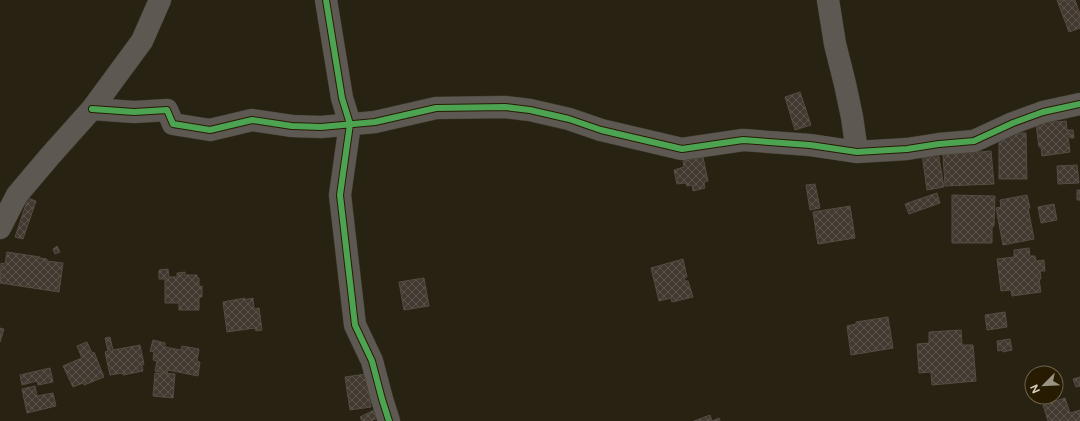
<svg xmlns="http://www.w3.org/2000/svg" width="1080" height="421" font-family="Figtree,sans-serif">
<style>
.building{fill:url(#building-cross-hatch);stroke:#554c42}
.lines{fill:none;stroke-linecap:round;stroke-linejoin:round}
.minor-casing{stroke:#423d30;stroke-width:23}
.minor{stroke:#5e5853;stroke-width:22}
.cycleway-casing{stroke:#271b02;stroke-width:8}
.cycleway{stroke:#4ca352;stroke-width:6}
</style>
<defs>
<pattern id="building-cross-hatch" width="8" height="8" patternUnits="userSpaceOnUse"><rect width="8" height="8" fill="#423a31"/><path d="M0 0l8 8M0 8l8-8" fill="none" stroke="#5d554d"/></pattern>
</defs>
<rect width="100%" height="100%" fill="#282212"/>
<path class="building" d="M 1057,0 L 1075,0 L 1080,14 L 1080,28 L 1069,32 Z
M 800,92 L 811,125 L 795,130 L 785,97 Z
M 1051,120 L 1056,120 L 1057,122 L 1066,121 L 1070,152 L 1042,156 L 1041,147 L 1039,147 L 1036,124 L 1051,122 Z
M 1068,130 L 1073,130 L 1074,138 L 1070,138 Z
M 999,133 L 1026,133 L 1027,179 L 999,179 Z
M 991,151 L 994,184 L 945,186 L 943,155 Z
M 938,152 L 944,187 L 927,190 L 922,154 Z
M 703,157 L 708,181 L 704,182 L 705,188 L 693,191 L 692,185 L 687,186 L 686,183 L 677,184 L 674,170 L 684,167 L 683,161 Z
M 1077,165 L 1079,183 L 1058,184 L 1057,166 Z
M 815,184 L 820,208 L 810,210 L 806,185 Z
M 1077,190 L 1080,190 L 1080,200 L 1077,200 Z
M 937,193 L 940,203 L 909,214 L 905,204 Z
M 952,195 L 995,196 L 994,226 L 992,227 L 992,243 L 952,243 Z
M 1027,195 L 1030,208 L 1028,208 L 1034,239 L 1003,245 L 996,208 L 1001,207 L 1000,200 Z
M 28,198 L 36,201 L 23,239 L 15,237 Z
M 1054,204 L 1057,220 L 1041,223 L 1038,207 Z
M 850,206 L 855,238 L 818,244 L 813,212 Z
M 57,246 L 60,252 L 55,254 L 53,249 Z
M 1029,248 L 1030,256 L 1035,256 L 1036,261 L 1044,260 L 1045,271 L 1040,271 L 1041,279 L 1039,279 L 1041,292 L 1012,296 L 1011,290 L 1001,291 L 997,259 L 1014,257 L 1014,250 Z
M 7,252 L 40,257 L 40,258 L 47,259 L 47,261 L 63,263 L 59,292 L 0,283 L 1,263 L 5,264 Z
M 683,259 L 687,277 L 684,278 L 685,281 L 688,281 L 693,297 L 672,302 L 671,298 L 659,301 L 651,268 Z
M 168,269 L 169,277 L 177,277 L 177,273 L 185,272 L 185,275 L 197,275 L 197,278 L 199,278 L 199,287 L 202,286 L 202,297 L 199,297 L 199,310 L 179,310 L 179,303 L 165,303 L 165,279 L 159,279 L 159,270 Z
M 424,278 L 429,306 L 404,310 L 399,282 Z
M 245,298 L 244,300 L 253,298 L 254,309 L 259,308 L 262,330 L 256,331 L 255,328 L 227,332 L 223,302 Z
M 1005,312 L 1007,327 L 987,330 L 985,315 Z
M 888,317 L 893,348 L 851,355 L 847,326 L 856,324 L 856,322 Z
M 0,328 L 4,329 L 0,342 Z
M 961,330 L 962,345 L 973,345 L 976,381 L 932,385 L 931,372 L 919,373 L 917,344 L 929,343 L 929,332 Z
M 110,337 L 113,350 L 140,345 L 144,364 L 142,365 L 143,371 L 123,375 L 123,373 L 110,375 L 105,352 L 108,351 L 105,338 Z
M 1010,339 L 1012,350 L 1003,352 L 1002,350 L 998,351 L 997,341 Z
M 153,340 L 165,343 L 165,347 L 181,350 L 182,346 L 199,349 L 197,361 L 200,362 L 198,376 L 168,370 L 167,373 L 155,371 L 157,361 L 153,360 L 154,352 L 150,351 Z
M 87,342 L 92,353 L 94,352 L 104,377 L 84,385 L 83,383 L 73,387 L 63,366 L 82,358 L 77,346 Z
M 50,368 L 53,382 L 38,385 L 37,381 L 22,385 L 20,375 Z
M 155,373 L 175,374 L 173,398 L 153,396 Z
M 366,374 L 371,407 L 350,410 L 345,377 Z
M 1080,377 L 1080,386 L 1076,387 L 1073,379 Z
M 35,386 L 37,396 L 53,393 L 56,406 L 27,413 L 22,389 Z
M 1065,398 L 1070,413 L 1080,410 L 1080,421 L 1048,421 L 1043,405 Z
M 374,410 L 377,418 L 371,421 L 362,421 L 360,417 Z
M 710,415 L 712,421 L 719,418 L 720,421 L 694,421 Z"/>
<g class="lines">
<defs>
<path id="minor" d="M 326,0 L 342,98 L 350,124 L 340,195 L 355,325 L 372,361 L 382,399 L 389,421
M 828,0 L 835,44 L 845,84 L 852,117 L 857,152
M 92,109 L 134,112 L 167,110 L 173,124 L 210,130 L 252,120 L 292,126 L 321,127 L 375,122 L 436,108 L 505,107 L 530,110 L 569,119 L 601,130 L 682,149 L 743,140 L 810,145 L 857,152 L 907,149 L 939,144 L 974,141 L 1013,123 L 1043,112 L 1080,104
M 0,228 L 17,195 L 50,156 L 92,109 L 142,41 L 160,0"/>
</defs>
<use href="#minor" class="minor-casing"/>
<use href="#minor" class="minor"/>
<defs>
<path id="cycleway" d="M 326,0 L 342,98 L 350,124 L 340,195 L 355,325 L 372,361 L 382,399 L 389,421
M 92,109 L 134,112 L 167,110 L 173,124 L 210,130 L 252,120 L 292,126 L 321,127 L 375,122 L 436,108 L 505,107 L 530,110 L 569,119 L 601,130 L 682,149 L 743,140 L 810,145 L 857,152 L 907,149 L 939,144 L 974,141 L 1013,123 L 1043,112 L 1080,104"/>
</defs>
<use href="#cycleway" class="cycleway-casing"/>
<use href="#cycleway" class="cycleway"/>
</g>
<g transform="translate(1044 385) rotate(246)"><circle r="19" fill="#271b02" stroke="#6e644f"/>
<path d="M0-3L7 15L0 10L-7 15Z" fill="#9a9484"/>
<text y="-6" font-size="11" font-weight="bold" text-anchor="middle" fill="#d8d1c2">N</text>
</g>
</svg>
